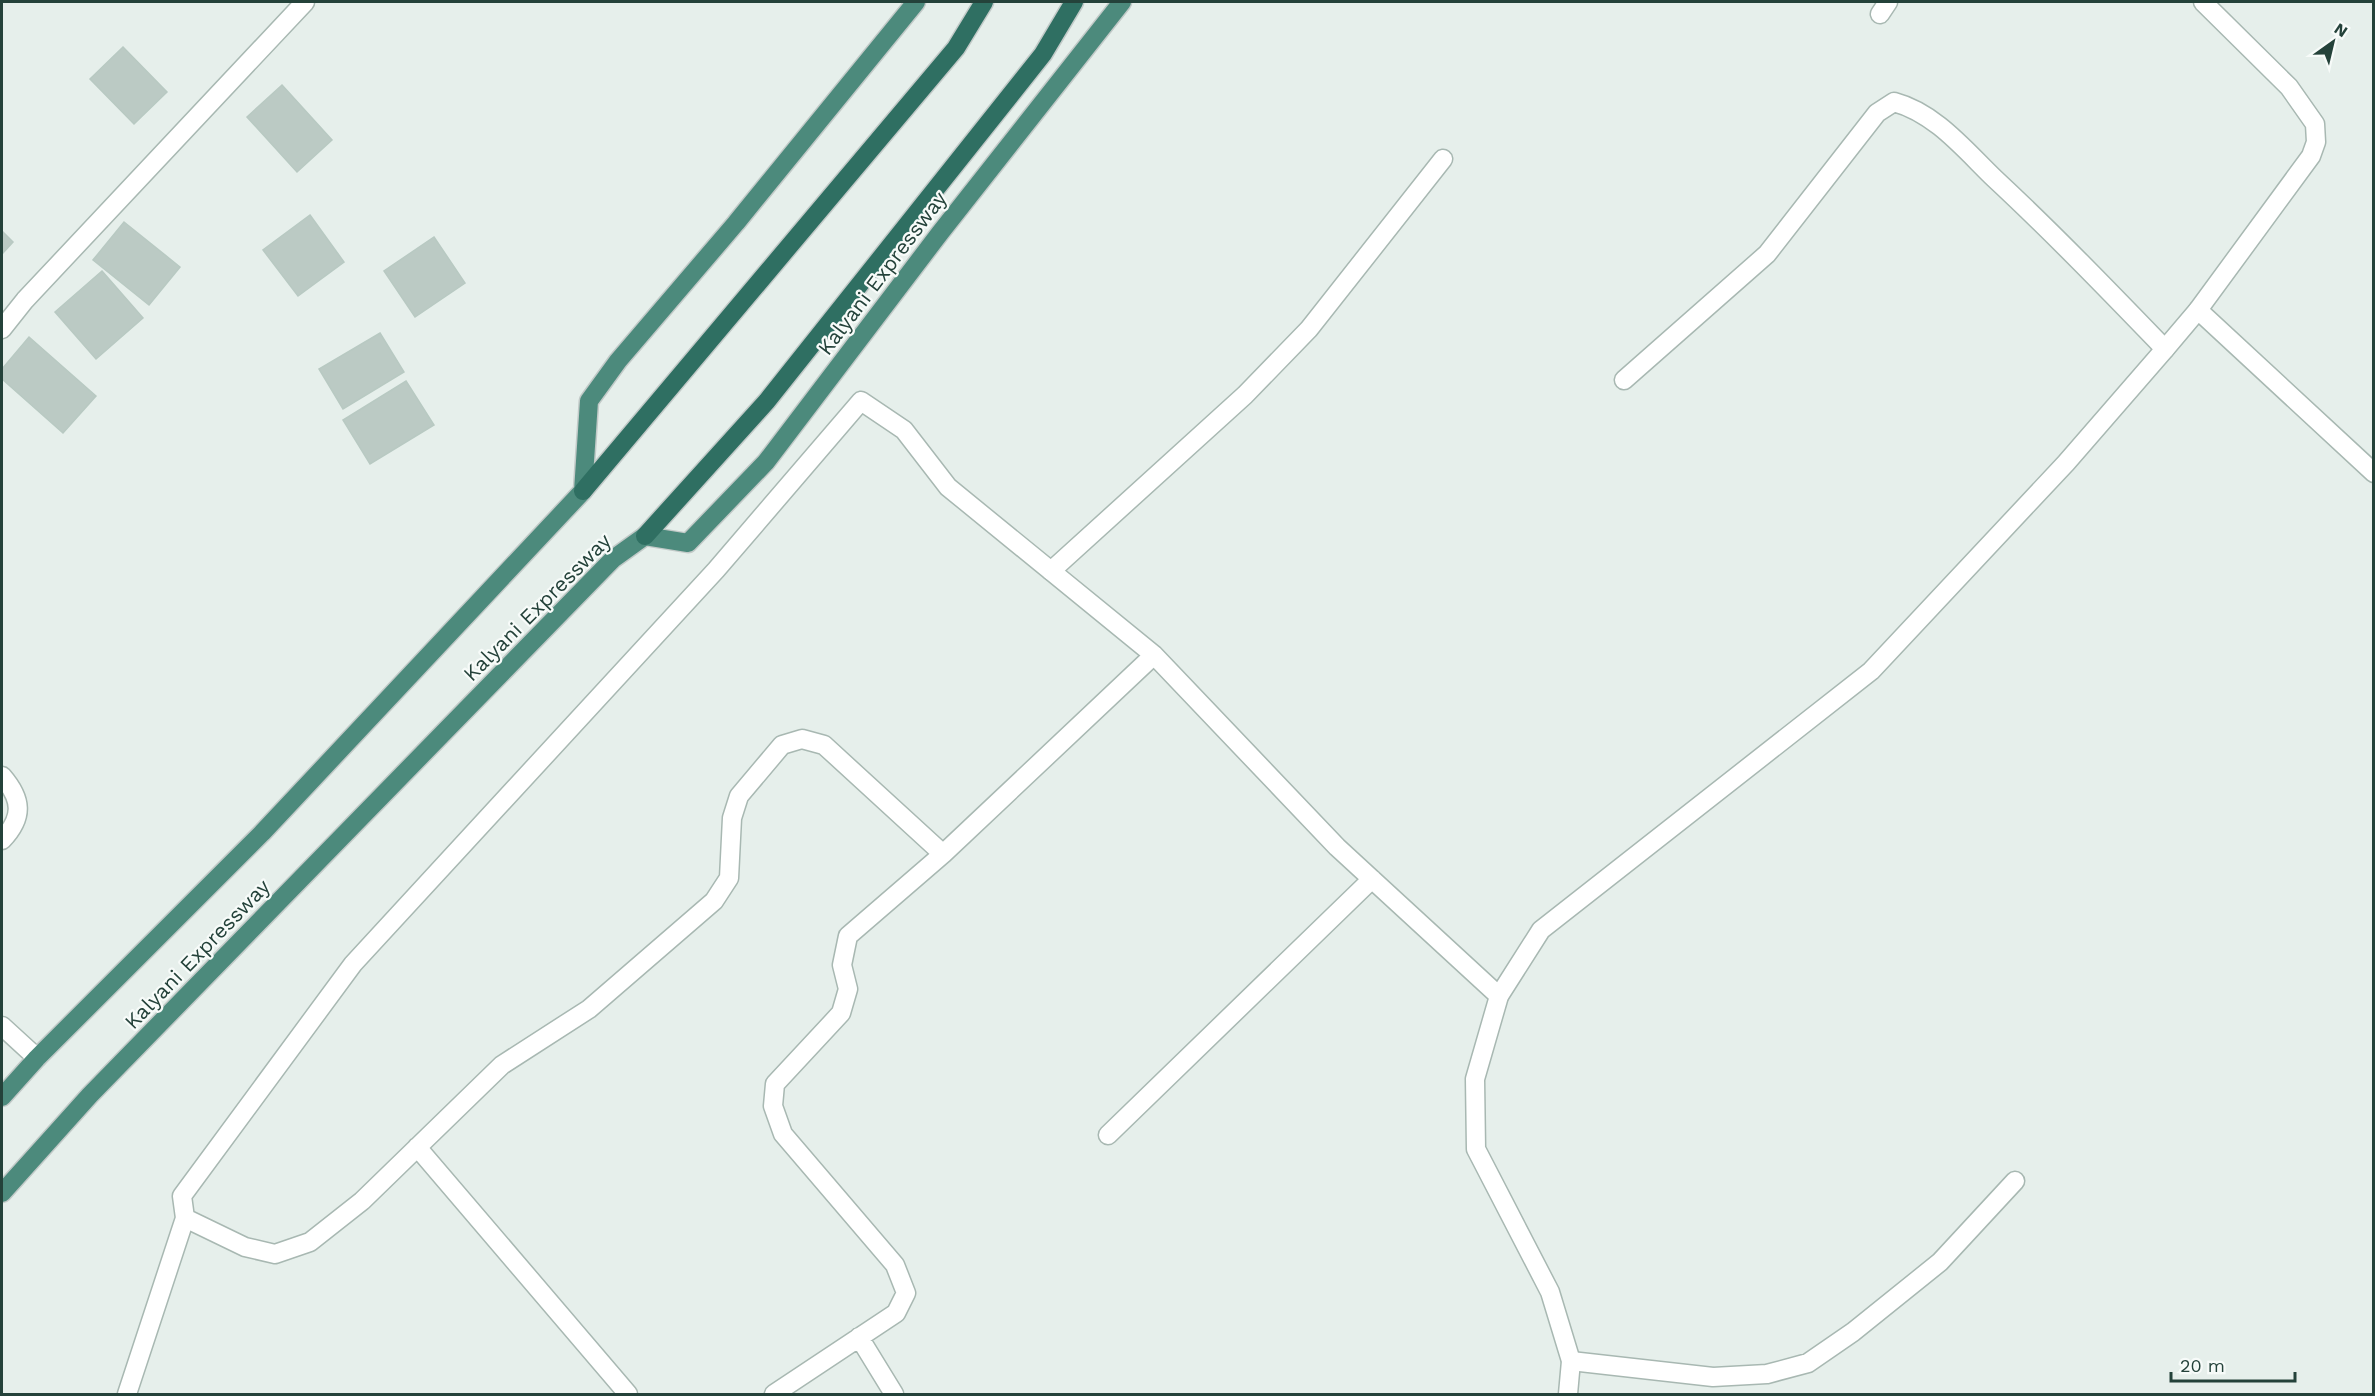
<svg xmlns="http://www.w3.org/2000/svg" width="2375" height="1396" font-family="'Work Sans',sans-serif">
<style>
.building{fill:#bbcac4;stroke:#b8c9c2;stroke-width:1.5}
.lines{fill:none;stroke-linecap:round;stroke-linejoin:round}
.service-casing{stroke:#a8b8b2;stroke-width:21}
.minor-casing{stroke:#a8b8b2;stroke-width:21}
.tertiary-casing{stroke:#a8b8b2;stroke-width:21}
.trunk-casing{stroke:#c2cac8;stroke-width:21}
.motorway-casing{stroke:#c2cac8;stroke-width:21}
.service{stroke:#fff;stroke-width:18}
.minor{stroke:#fff;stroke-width:18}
.tertiary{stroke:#fff;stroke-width:18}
.trunk{stroke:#4c8a7c;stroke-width:18}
.motorway{stroke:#2f6f62;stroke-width:18}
.labels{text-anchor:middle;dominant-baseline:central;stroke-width:4.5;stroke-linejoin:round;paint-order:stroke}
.street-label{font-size:21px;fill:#24423a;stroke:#f7fbf9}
</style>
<rect width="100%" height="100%" fill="#e6efeb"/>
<path class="building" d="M 123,47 L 167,92 L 134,124 L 90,79 Z
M 282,85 L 332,140 L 297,172 L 247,117 Z
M 310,215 L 344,262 L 298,296 L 263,250 Z
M 124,222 L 180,267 L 149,305 L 93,260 Z
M 2,231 L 13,242 L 2,254 Z
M 434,237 L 465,283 L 415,317 L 384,271 Z
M 102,271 L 143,318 L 96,359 L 55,312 Z
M 380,333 L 404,372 L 343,409 L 319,369 Z
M 29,337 L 96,396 L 63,433 L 2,379 L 2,369 Z
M 406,381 L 434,425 L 370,464 L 343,420 Z"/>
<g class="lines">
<defs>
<path id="service" d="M 1880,14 L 1888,2
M 1051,571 L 1245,395 L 1309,329 L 1443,159"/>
<path id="minor" d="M 2198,310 L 2374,473
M 1624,380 L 1767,254 L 1877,113 L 1894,102 C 1935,113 1964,149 1994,178 C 2053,233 2109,291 2165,349
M 2,776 C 22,799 24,817 2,840
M 2,1026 L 37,1058
M 1108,1135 L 1372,879
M 417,1147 L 628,1394
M 185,1218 L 245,1247 L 275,1254 L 310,1242 L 362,1201 L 502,1065 L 589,1009 L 714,901 L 729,878 L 732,818 L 739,796 L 782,745 L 802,739 L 824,745 L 943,854
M 859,1337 L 894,1394
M 1571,1361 L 1713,1377 L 1767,1374 L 1808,1363 L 1853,1332 L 1940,1262 L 2015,1181
M 127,1394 L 185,1218 L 182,1196 L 353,964 L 716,570 L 861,401 L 904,430 L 948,487 L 1154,655 L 1337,847 L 1499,996
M 774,1394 L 896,1313 L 906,1293 L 895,1265 L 783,1134 L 773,1106 L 775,1084 L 841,1013 L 848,989 L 842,965 L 848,936 L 943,854 L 1154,655"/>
<path id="tertiary" d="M 2,329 L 25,300 L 305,2
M 1568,1394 L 1571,1361 L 1550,1292 L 1476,1149 L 1475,1079 L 1499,996 L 1541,930 L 1871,671 L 2066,463 L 2165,349 L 2198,310 L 2311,156 L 2316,142 L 2315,124 L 2289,87 L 2203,2"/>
<path id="trunk" d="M 2,1097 L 37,1058 L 262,833 L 583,491 L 589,401 L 618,361 L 736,223 L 916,2
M 2,1193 L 90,1095 L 613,559 L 645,536 L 688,543 L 766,462 L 940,233 L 1122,2"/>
<path id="motorway" d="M 583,491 L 956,48 L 984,2
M 645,536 L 767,401 L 1043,54 L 1074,2"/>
</defs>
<use href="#service" class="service-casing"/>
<use href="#minor" class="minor-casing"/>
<use href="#tertiary" class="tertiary-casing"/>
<use href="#trunk" class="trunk-casing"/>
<use href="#motorway" class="motorway-casing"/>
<use href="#service" class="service"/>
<use href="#minor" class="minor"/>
<use href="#tertiary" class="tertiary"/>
<use href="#trunk" class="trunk"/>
<use href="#motorway" class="motorway"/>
</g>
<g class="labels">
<g class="street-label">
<text transform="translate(882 273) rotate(-53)">Kalyani Expressway</text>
<text transform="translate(537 607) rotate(-45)">Kalyani Expressway</text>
<text transform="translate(197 954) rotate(-46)">Kalyani Expressway</text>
</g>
</g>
<rect width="2375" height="1396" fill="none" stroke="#24423a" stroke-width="6"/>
<g transform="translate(2333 42) rotate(34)" stroke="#f7fbf9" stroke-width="4.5" paint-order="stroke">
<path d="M0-4.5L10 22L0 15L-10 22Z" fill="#24423a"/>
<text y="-9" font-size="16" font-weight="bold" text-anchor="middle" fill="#24423a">N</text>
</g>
<path d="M2171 1372v9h124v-9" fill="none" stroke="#24423a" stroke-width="3"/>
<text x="2180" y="1372" font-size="18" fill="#24423a" stroke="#f7fbf9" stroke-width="4.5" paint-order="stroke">20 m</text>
</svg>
